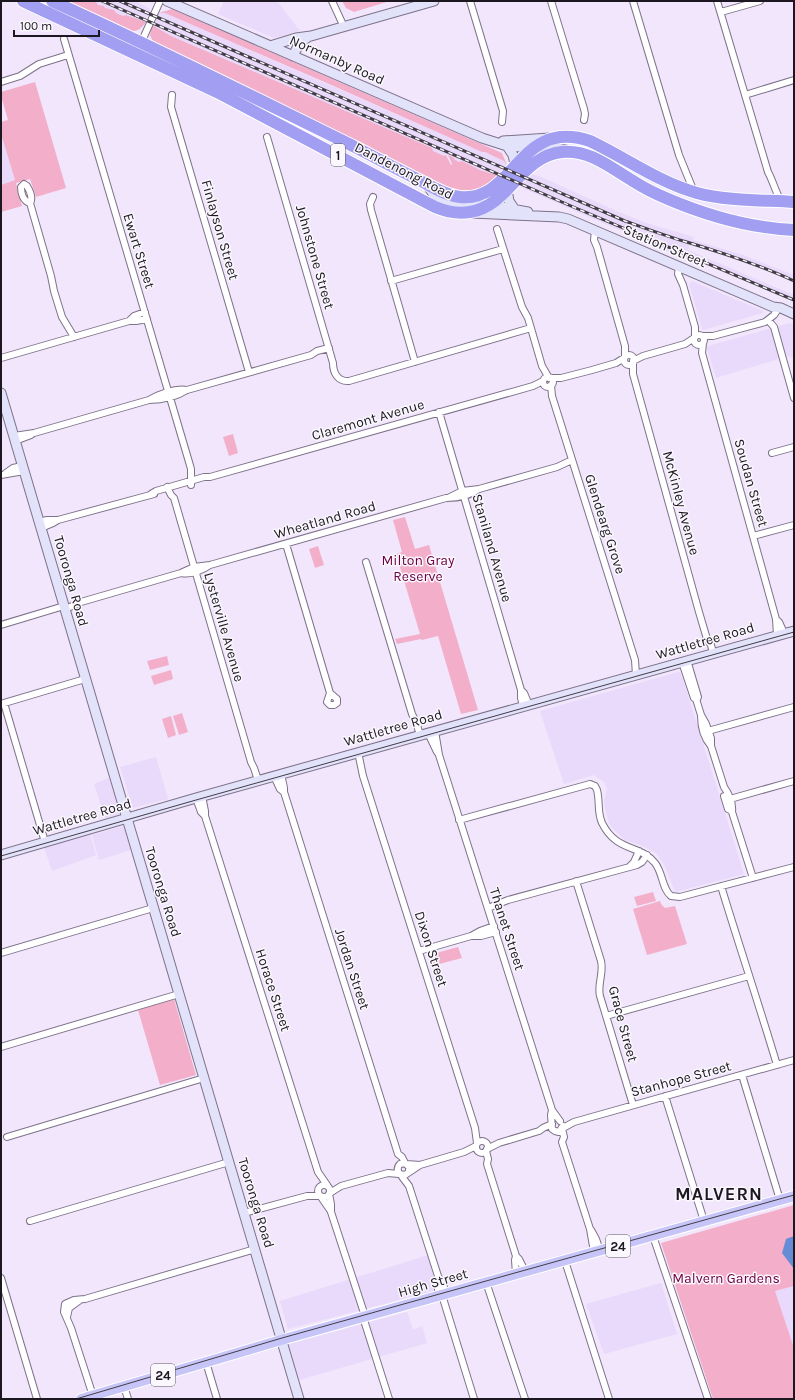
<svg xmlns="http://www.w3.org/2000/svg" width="795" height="1400" font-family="Karla,sans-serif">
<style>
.built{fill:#e9d9fa}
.green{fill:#f3afca}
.water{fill:#668cd5}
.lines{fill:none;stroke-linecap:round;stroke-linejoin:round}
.street-casing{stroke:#7e7289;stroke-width:8}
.secondary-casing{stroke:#7e7289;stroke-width:11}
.primary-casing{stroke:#fff;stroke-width:12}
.highway-casing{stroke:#fff;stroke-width:14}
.street{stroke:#fff;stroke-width:6}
.secondary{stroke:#e3e2fb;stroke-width:9}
.primary{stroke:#c7c5f7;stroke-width:10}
.highway{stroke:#a29ef2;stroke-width:12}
.tram{stroke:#423c47;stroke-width:1}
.rail-casing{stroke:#423c47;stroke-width:3}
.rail{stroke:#faf7fd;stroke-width:1.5;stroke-dasharray:4.5;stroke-linecap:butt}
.labels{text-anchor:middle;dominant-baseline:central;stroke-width:3;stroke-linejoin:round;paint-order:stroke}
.shield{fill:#faf7fd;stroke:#5f5a62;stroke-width:1}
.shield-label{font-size:13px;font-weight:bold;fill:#1c1720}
.street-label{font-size:14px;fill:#1c1720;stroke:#faf7fd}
.park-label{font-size:14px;fill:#6f0041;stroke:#faf7fd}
.district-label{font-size:18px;font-weight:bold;letter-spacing:1px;fill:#1c1720;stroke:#faf7fd}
</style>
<rect width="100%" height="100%" fill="#f1e6fc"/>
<path class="built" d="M 93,1 L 135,1 L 150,9 L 145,22 L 127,15 L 123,16 L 105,8 L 104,6 L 98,5 L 97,3 Z
M 224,1 L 277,1 L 300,31 L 274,38 L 218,14 Z
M 159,13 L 165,13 L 220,37 L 482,152 L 485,152 L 504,161 L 507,165 L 497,176 L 495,175 L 454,160 L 453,157 L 448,155 L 444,156 L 433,151 L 432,148 L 171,36 L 154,26 Z
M 1,134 L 15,180 L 1,185 Z
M 530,174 L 539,176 L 621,213 L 649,224 L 694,237 L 693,240 L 743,255 L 794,275 L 794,282 L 753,265 L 690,245 L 688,250 L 794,295 L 794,301 L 686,255 L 684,258 L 527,190 L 519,185 Z
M 692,281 L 763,311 L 763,313 L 703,330 L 702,329 L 689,284 Z
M 790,323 L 794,325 L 794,359 L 788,356 L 716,378 L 707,348 L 708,346 Z
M 678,672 L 681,673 L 744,874 L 675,892 L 665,866 L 657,854 L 645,847 L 625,840 L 613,829 L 609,823 L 605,808 L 604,802 L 607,789 L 604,782 L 594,775 L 564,784 L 540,711 Z
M 156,757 L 168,799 L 133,808 L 120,767 Z
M 109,778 L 120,811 L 118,815 L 105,818 L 94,784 Z
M 124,826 L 131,850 L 99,860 L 92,835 Z
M 90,834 L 96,855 L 52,871 L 44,847 Z
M 435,1253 L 446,1288 L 288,1329 L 280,1301 Z
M 661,1283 L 677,1334 L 604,1354 L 586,1304 Z
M 794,1286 L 794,1348 L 775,1291 Z
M 407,1312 L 413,1330 L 422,1326 L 427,1343 L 299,1380 L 288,1344 Z"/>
<path class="green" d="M 64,1 L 93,1 L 97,3 L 98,5 L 104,6 L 105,8 L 114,10 L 116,13 L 123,16 L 126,15 L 146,22 C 141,29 137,32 129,31 Z
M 342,1 L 390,1 L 354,12 L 346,8 Z
M 172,9 L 502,153 L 507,165 L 504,161 L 485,152 L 482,152 L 329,84 L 165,13 L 159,13 Z
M 152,25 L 171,36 L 432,148 L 433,151 L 444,156 L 446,155 L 451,165 L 452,164 L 448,155 L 453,157 L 455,160 L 459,162 L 462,161 L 480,170 L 499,176 C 484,191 466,193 446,188 L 153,42 L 150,35 Z
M 35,82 L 66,188 L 36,197 L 30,179 L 16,183 L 22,206 L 1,212 L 1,185 L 15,180 L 1,134 L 1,122 L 8,120 L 1,96 L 1,92 Z
M 233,434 L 238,453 L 229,456 L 223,437 Z
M 405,517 L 415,549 L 429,545 L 478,710 L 461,714 L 438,636 L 422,640 L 421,639 L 397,644 L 395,639 L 420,634 L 396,554 L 402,552 L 393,520 Z
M 318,546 L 324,565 L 315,568 L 309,549 Z
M 167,656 L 169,665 L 150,670 L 147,661 Z
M 171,670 L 173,679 L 154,685 L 151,676 Z
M 182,713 L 188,732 L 179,735 L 173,716 Z
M 171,716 L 176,735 L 168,738 L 162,719 Z
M 653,892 L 656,901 L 637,906 L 634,897 Z
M 660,901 L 661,904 L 665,908 L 675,906 L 687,944 L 647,955 L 633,909 Z
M 458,947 L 462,958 L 432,966 L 429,955 Z
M 174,999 L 196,1075 L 160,1085 L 138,1010 Z
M 794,1205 L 794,1286 L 775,1291 L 794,1348 L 794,1399 L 713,1399 L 661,1243 Z"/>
<path class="water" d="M 794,1236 L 794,1269 L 782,1253 L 786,1239 Z"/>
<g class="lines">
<defs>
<path id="street" d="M 332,1 L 344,27
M 470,1 L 503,111 L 502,122
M 551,1 L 584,109 L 585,114 L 584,120
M 633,1 L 679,155 L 694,192
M 717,1 L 768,172 C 773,181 775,191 781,201
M 721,12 L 760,1
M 64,39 L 189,462 L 191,469 L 191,485
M 136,54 L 160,1
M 1,82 L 20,76 L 39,64 L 68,55
M 172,95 L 171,107 L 249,372
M 745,95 L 794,80
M 267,137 L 333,363 C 333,373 338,382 349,381 L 531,328
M 373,197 L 370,204 L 371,210 L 415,362
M 30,203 C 23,201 21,193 21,187 L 24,184 L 27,186 C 30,191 33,198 30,203 L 51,276 L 54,291 L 62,317 L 74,337
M 497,229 L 522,307 L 528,318 L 542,366 L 549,378
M 595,231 L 594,240 L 597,247 L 625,346 L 625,356
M 679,267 L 678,274 L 683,285 L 695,327 L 695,337
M 391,281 L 503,249
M 768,320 L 774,327 L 794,398
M 129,321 L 134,316 L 145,312
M694 340a5 5 0 1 1 10 0a5 5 0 1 1-10 0Z
M 702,336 L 713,336 L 765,322 L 774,315 L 778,309
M 703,343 L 702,353 L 776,619 L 777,635
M624 360a5 5 0 1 1 10 0a5 5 0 1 1-10 0Z
M 1,358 L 129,321 L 136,321 L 147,319
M 633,361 L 643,356 L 685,344 L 694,338
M 633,362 L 633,374 L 699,612 L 707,639 L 711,645 L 713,653
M543 382a5 5 0 1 1 10 0a5 5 0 1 1-10 0Z
M 550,378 L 561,378 L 592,370 L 616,363 L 624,358
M 551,385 L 552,396 L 635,660 L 636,675
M 149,400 C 162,400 176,397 187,390 L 311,355 L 317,351 L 329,348
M 439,412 L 521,690 L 521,698 L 523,706
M 14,436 L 34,433 L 149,400 C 160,394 174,388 187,390
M 15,441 L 31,435
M 772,453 L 794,447
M 6,473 L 13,468 L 22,466
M 1,475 L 24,471
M 167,487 L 171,495 L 174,498 L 251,762 L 254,768 L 258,780
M 151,494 L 156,491 L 204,477 L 210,477 L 533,386 L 543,381
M 448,498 L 462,491 L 479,489
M 39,522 L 47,520 L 58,520 L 154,494
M 41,528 L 53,523 L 58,520
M 753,536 L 794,525
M 286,544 L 330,693 L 337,699 L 337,703 L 334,705 L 330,705 L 327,702 L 330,693
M 366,562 L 412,714 L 416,722 L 420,735
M 181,573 C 191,575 201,571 210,565
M 65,609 L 77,604 L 81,602 L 181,573 L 194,567 L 210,565 L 446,498 C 458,498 470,496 479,489 L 557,467 L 572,460
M 776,619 L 779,622 L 784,633
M 1,625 L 64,606
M 687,660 L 698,697 L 697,699
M 682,662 L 694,698 L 696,699 L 701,715 L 706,724 L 711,738 L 711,746 L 724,787 C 729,794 733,803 732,812 L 753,878
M 521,690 L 524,693 L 529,705
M 4,703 L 45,842
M 1,704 L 85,679
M 701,716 C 701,727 704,738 711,746
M 435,731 L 439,755 L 537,1063 L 552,1110 L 560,1121
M 708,731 L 794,707
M 428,733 L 437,752
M 358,752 L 363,776 L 475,1128 L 477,1143
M 281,774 L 284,788 L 284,792 L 398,1154 L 402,1157 L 405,1163
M 274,776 L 280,789 L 284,792
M 202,796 L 205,811 L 205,816 L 318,1172 L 327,1185
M 724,796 L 728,809 L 732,811
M 725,797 L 730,799 L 794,781
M 196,798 L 201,812 L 205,816
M 459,820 L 590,784 L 595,786 L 597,790 C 600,801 597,812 602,823 C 617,853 640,844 655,863 C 663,873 662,889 671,896 L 680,897 L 794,867
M 630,866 L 634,862 L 639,851
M 576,881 L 601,961 C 604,974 597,984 600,996 L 633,1105
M 721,886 C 739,945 759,1005 777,1065
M 488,908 L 508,900 L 637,865 L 642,862 L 647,855
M 473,936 L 481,936 L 496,932
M 419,951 L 471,936 L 480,931 L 494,926
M 1,953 L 153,908
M 606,1016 L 749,976
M 1,1047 L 179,994
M 742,1075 L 780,1200
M 665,1096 L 704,1221
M 552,1110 L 551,1115 L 552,1129 L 555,1131 L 559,1132 L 563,1126
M 563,1128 L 574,1122 L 794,1060
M 562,1129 L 564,1137 L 562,1142 L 590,1229 L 594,1252
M 7,1137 L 204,1078
M476 1147a6 6 0 1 1 12 0a6 6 0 1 1-12 0Z
M 487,1149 L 499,1143 L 539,1131 L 543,1128 L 552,1124
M 486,1151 L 488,1159 L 487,1164 L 516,1256 L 519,1259 L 525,1271
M 407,1164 L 420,1165 L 464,1152 L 476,1146
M 409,1171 L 409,1167 L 405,1163 L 400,1164 C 397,1167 397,1170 399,1174 L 405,1175 L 420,1165
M 400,1174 L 409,1186 L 438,1276 L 438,1296
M318 1191a6 6 0 1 1 12 0a6 6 0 1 1-12 0Z
M 330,1193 L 341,1186 L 388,1173 L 399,1174
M 329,1194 L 331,1204 L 331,1212 L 365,1316
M 321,1197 L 330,1210
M 244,1213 L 307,1196 L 319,1196
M 30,1221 L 229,1162
M 591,1230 L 596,1239 L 600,1251
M 653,1236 L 708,1399
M 516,1256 L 515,1260 L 516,1274
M 565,1261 L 609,1399
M 438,1276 L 447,1293
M 1,1278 L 37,1399
M 486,1282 L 525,1399
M 442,1295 L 474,1399
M 67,1317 L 69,1308 L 80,1300
M 363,1317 L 389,1399
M 206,1362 L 217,1399
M 124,1386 L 128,1399
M 93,1396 L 71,1328 L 64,1312 L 65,1304 L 74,1300 L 85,1299 L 255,1249"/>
<path id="secondary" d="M 167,1 L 482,138 L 507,146 L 532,148 L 557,148 L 566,150
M 270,46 L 296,38 L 311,36 L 434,1
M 293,56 L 299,44 L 308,37
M 503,141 L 550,138
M 507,146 L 513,155 L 515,164
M 427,185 L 435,196 L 448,202 L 461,204 L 490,205 L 528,212
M 507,190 L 509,201 L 515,210
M 472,213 L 559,217 L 568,219 L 773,307 L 781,308 L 794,314
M 1,393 L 299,1399
M 1,855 L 196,798 L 794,631"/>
<path id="primary" d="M 81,1399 L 288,1338 L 794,1196"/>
<path id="highway" d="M 23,1 L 217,92 L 435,207 C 447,212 458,214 470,212 C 509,206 521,156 562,152 C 589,149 611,168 633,181 C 644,188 656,194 668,199 C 708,216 751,228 794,230
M 52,1 C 154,47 253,97 353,146 C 374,157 395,168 415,178 C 429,185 444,195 460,197 C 515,203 518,117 590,141 C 626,158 658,182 697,193 C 726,201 764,200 794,202"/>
</defs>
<use href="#street" class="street-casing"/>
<use href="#secondary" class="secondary-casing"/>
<use href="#primary" class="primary-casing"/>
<use href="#highway" class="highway-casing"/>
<use href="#street" class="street"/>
<use href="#secondary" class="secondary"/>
<use href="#primary" class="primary"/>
<use href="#highway" class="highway"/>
<path class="tram" d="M 1,856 L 196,800 L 794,632
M 76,1399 L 282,1338 L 794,1195"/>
<defs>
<path id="rail" d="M 102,1 L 571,206 L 794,300
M 120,1 L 625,221 C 647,229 668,237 690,243 C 726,254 760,265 794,281"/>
</defs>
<use href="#rail" class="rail-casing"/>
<use href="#rail" class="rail"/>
</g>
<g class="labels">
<g class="shield">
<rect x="331" y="144" width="14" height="22" rx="3"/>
<rect x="606" y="1235" width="24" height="22" rx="3"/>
<rect x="151" y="1364" width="24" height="22" rx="3"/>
</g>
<g class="shield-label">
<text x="338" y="155">1</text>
<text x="618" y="1246">24</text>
<text x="163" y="1375">24</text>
</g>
<g class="street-label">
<text transform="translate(337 60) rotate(24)">Normanby Road</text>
<text transform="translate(404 171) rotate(27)">Dandenong Road</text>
<text transform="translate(220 230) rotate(74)">Finlayson Street</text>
<text transform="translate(665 246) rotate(23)">Station Street</text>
<text transform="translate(139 251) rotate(73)">Ewart Street</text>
<text transform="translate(315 257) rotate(74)">Johnstone Street</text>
<text transform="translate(368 420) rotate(-16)">Claremont Avenue</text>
<text transform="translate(751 483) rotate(74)">Soudan Street</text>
<text transform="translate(681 503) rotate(75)">McKinley Avenue</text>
<text transform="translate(325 520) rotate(-16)">Wheatland Road</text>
<text transform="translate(605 524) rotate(72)">Glendearg Grove</text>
<text transform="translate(492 548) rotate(74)">Staniland Avenue</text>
<text transform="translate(71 581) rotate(74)">Tooronga Road</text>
<text transform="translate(224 627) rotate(74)">Lysterville Avenue</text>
<text transform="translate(705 641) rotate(-16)">Wattletree Road</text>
<text transform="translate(393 728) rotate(-16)">Wattletree Road</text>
<text transform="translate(82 817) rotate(-16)">Wattletree Road</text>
<text transform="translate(163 892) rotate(73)">Tooronga Road</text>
<text transform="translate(507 929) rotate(72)">Thanet Street</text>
<text transform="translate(431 949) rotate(72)">Dixon Street</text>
<text transform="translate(352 969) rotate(72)">Jordan Street</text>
<text transform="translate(273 990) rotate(72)">Horace Street</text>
<text transform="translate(623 1024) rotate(75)">Grace Street</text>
<text transform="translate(681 1079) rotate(-15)">Stanhope Street</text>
<text transform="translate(256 1203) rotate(73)">Tooronga Road</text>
<text transform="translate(433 1283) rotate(-16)">High Street</text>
</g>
<g class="park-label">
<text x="418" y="560">Milton Gray<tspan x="418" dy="16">Reserve</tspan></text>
<text x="726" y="1278">Malvern Gardens</text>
</g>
<g class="district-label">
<text x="719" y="1194">MALVERN</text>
</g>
</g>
<rect width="795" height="1400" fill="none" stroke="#1c1720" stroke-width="4"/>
<path d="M14 30v6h85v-6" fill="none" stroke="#1c1720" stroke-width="2"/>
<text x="20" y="30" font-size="12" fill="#1c1720" stroke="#faf7fd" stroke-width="3" paint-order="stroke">100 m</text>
</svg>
